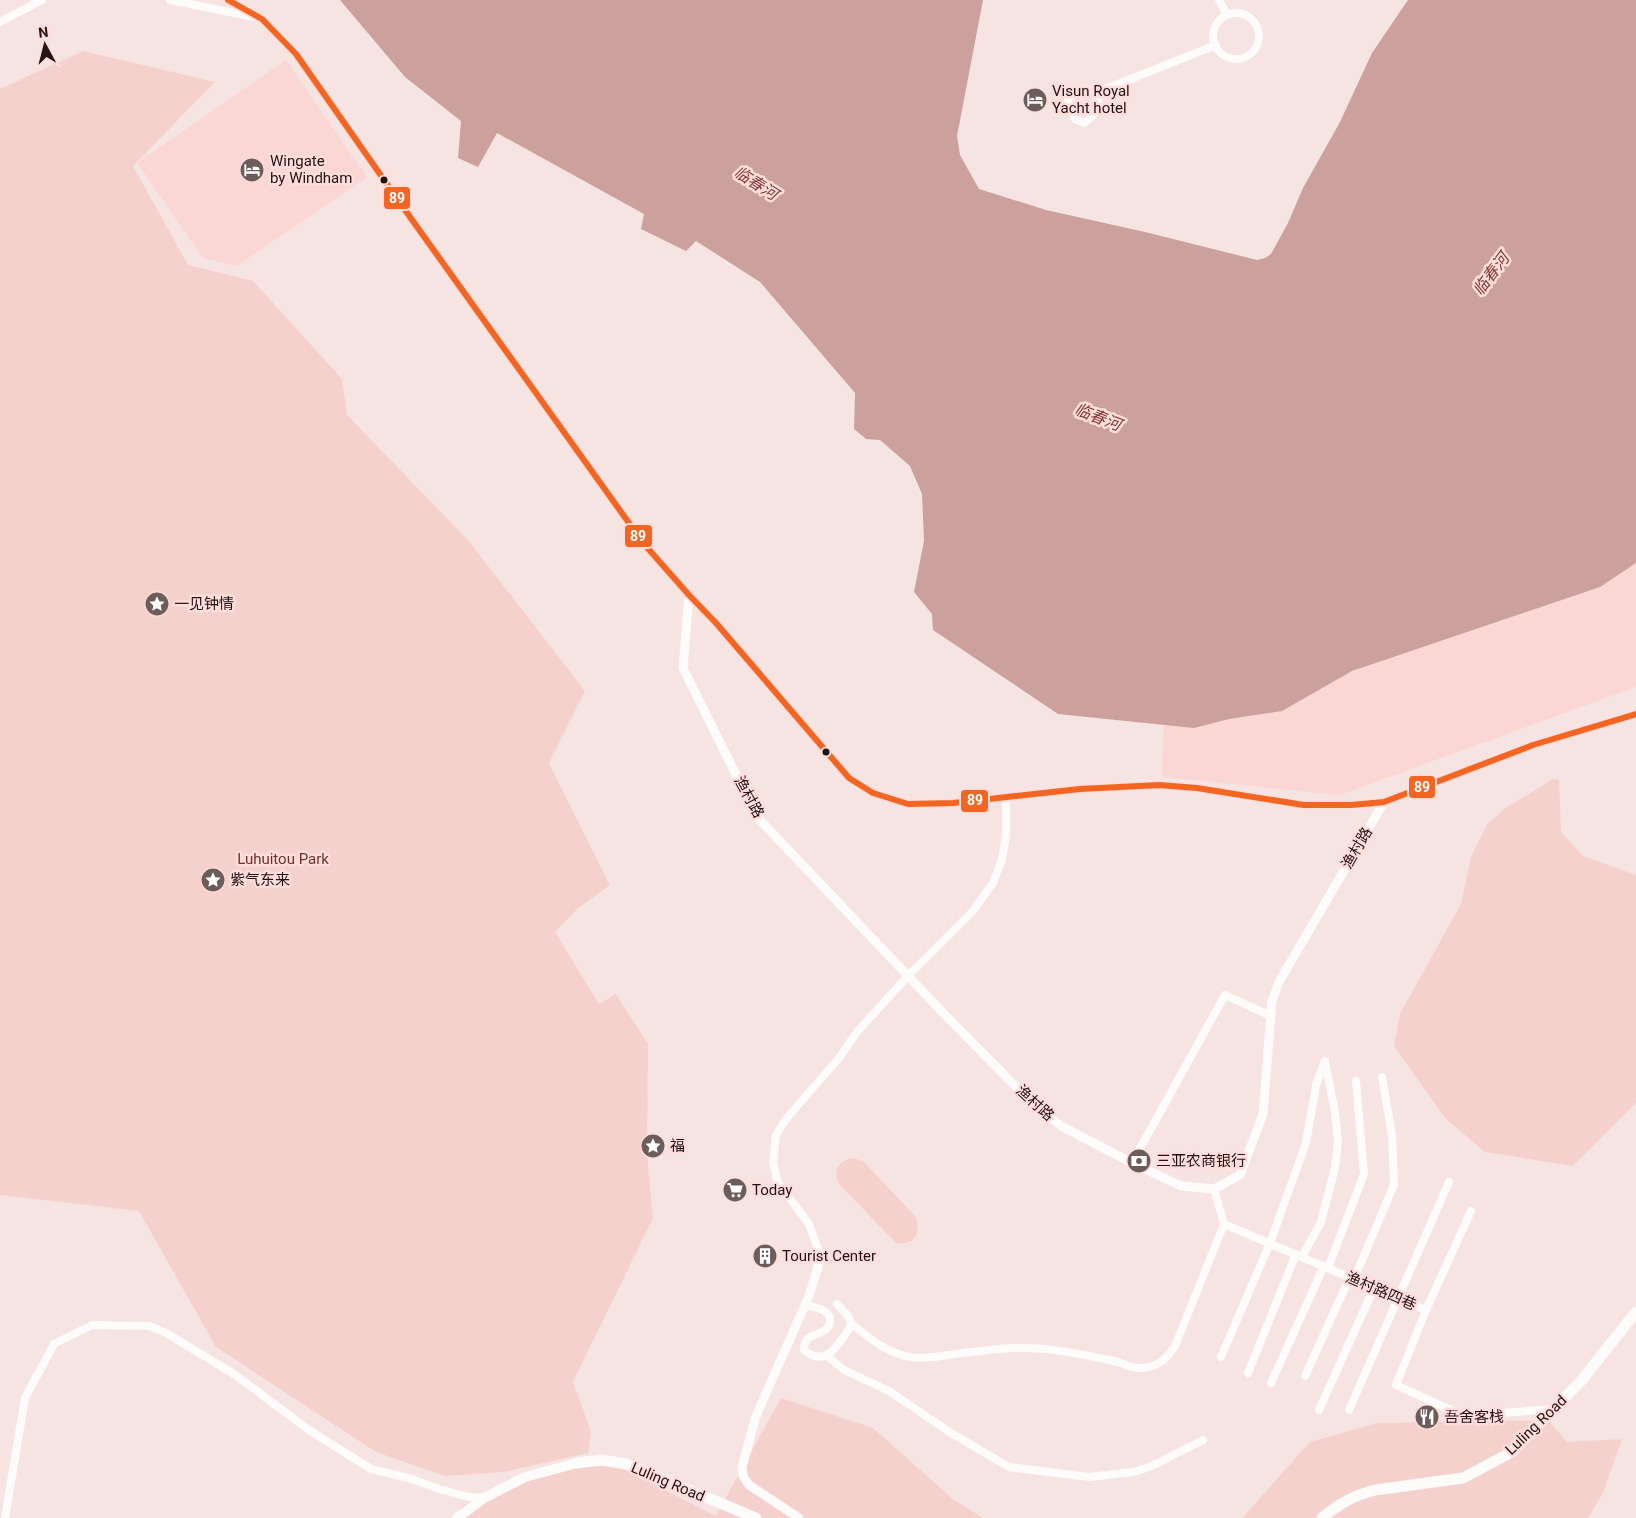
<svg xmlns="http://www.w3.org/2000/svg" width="1636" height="1518" font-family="Roboto,'Noto Sans SC',sans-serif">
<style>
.built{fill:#fad7d4}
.green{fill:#f5d1ce}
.water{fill:#cba09d}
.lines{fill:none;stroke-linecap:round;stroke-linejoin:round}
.minor{stroke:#fefbfb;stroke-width:8}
.tertiary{stroke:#fefbfb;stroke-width:9}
.secondary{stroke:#fefbfb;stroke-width:10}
.primary{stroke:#fefbfb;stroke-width:11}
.bus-1-casing{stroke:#feddda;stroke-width:10}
.bus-1{stroke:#f26522;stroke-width:6}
.bus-dot{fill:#221413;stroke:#feddda;stroke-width:2}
.labels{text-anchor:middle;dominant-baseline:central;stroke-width:5;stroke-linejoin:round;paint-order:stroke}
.poi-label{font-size:15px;fill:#221413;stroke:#feddda;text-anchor:start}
.street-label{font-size:15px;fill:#221413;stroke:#feddda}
.park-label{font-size:15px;fill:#732f2d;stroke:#feddda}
.water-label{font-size:16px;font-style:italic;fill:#803a38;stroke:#feddda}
.line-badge{stroke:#feddda;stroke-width:2}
.badge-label{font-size:14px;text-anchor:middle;font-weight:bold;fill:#fff}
</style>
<rect width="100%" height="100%" fill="#f6e4e2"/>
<path class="built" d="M 286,60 L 367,177 L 237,266 L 203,258 L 137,163 Z
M 1636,558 L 1636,687 L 1340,795 L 1162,777 L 1164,721 L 1256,708 L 1579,586 Z"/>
<path class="green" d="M 83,51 L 215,82 L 133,166 L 188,265 L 253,281 L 342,379 L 347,415 L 468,540 L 585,691 L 549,763 L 610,885 L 577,909 L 555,932 L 599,1004 L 616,994 L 648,1044 L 647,1154 L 653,1218 L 573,1382 L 591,1432 L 588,1453 L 503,1472 L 445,1476 L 376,1452 L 216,1347 L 139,1211 L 0,1195 L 0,89 Z
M 1553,779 L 1559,780 L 1561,832 L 1583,856 L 1636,875 L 1636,1103 L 1573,1166 L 1485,1152 L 1445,1118 L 1394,1046 L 1400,1014 L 1461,904 L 1471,857 L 1488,823 L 1507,807 Z
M 854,1158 L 864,1162 L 916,1217 C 921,1235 915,1245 896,1243 L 839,1184 C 832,1170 839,1160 854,1158 Z
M 781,1398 L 873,1428 L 954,1500 L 983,1518 L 453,1518 L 463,1505 L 559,1469 L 610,1462 L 716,1516 Z
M 1548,1420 L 1567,1442 L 1622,1439 L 1603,1493 L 1588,1518 L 1242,1518 L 1310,1442 L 1377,1423 Z"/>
<path class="water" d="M 340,0 L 983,0 L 957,136 L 960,155 L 979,189 L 1046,210 L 1145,232 L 1257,260 L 1265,258 L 1271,254 L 1288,223 L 1303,188 L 1340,122 L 1372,53 L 1408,0 L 1636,0 L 1636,563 L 1600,587 L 1352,671 L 1282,711 L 1229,719 L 1194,728 L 1058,714 L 933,630 L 932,614 L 914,592 L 924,541 L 922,494 L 910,466 L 880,440 L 866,439 L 854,429 L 855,393 L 760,282 L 696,241 L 686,251 L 641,229 L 644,214 L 497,133 L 478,167 L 458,158 L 461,121 L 405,77 Z"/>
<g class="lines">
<path class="minor" d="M 170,0 L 254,17
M 1219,0 L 1227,15
M1213 36a23 23 0 1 1 46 0a23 23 0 1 1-46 0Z
M 0,22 L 42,0
M 1098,92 C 1099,107 1096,115 1084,123 L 1075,119 L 1068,101 L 1071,92 L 1081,89 L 1098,92 L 1216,45
M 1132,1163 L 1225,995 L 1271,1016
M 1214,1189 L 1224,1224 L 1426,1310 L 1396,1385 L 1464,1416 L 1554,1409
M 821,1257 L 809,1224 L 778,1183 L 773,1163 L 776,1135 L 786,1119 L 839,1058 L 857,1032 L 908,976 L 972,912 L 993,883 L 1002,859 L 1006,836 L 1006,797
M 1302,1257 L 1321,1222 L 1335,1168 L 1338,1142 L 1335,1112 L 1325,1062
M 1328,1268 L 1364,1174 L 1356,1081
M 1354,1279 L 1394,1185 L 1392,1135 L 1382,1077
M 805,1305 C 814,1307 830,1309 830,1320 C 830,1324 828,1328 825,1330 C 815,1337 804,1334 804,1350 C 827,1370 841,1341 852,1324 L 848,1316 L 837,1304
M 1426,1310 L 1471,1211
M 852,1324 C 870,1339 887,1353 910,1357 C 923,1359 936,1357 948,1355 C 973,1352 999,1347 1024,1348 C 1054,1348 1084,1355 1114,1361 C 1123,1363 1130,1368 1139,1368 C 1157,1368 1166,1360 1175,1346 L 1224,1224
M 826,1355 L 844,1370 L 889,1391 L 951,1433 L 1009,1467 L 1089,1477 L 1134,1472 L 1152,1466 L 1203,1440
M 1221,1357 L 1270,1243 L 1306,1143 L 1316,1085 L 1325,1061
M 1248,1373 L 1296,1254
M 1305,1376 L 1350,1277
M 1271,1383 L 1324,1266
M 1319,1410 L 1374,1288
M 1349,1410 L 1449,1182
M 5,1518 L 25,1398 L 54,1344 L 92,1325 L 149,1326 L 166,1333 L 234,1374 L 309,1430 L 371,1469 L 412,1479 L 439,1489 L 469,1497 L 484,1498"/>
<path class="tertiary" d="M 689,595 L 683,668 L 757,817 L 949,1019 L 1033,1104 L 1061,1126 L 1132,1163 L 1181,1186 L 1214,1189 L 1240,1175 L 1263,1114 L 1272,1001 L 1279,982 L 1384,802
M 799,1518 L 749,1485 L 743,1476 L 742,1467 L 756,1416 L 809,1296 L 821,1257"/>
<path class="secondary" d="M 228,0 L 262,19 L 296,54 L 410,217 L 644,544 L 689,595 L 716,623 L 849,778 L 873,793 L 908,804 L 953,803 L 1080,789 L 1159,785 L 1197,788 L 1304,805 L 1351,805 L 1384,802 L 1533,745 L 1636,714
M 457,1518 L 484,1498 L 525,1477 L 577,1463"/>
<path class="primary" d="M 577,1463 L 601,1460 L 627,1464 L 756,1518
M 1322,1518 C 1340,1503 1353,1496 1375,1490 L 1463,1478 L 1512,1452 L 1581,1381 L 1636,1312"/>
<defs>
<path id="bus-1" d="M 228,0 L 262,19 L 296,54 L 410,217 L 644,544 L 689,595 L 716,623 L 849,778 L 873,793 L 908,804 L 953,803 L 1080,789 L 1159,785 L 1197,788 L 1304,805 L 1351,805 L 1384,802 L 1533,745 L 1636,714"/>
</defs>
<use href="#bus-1" class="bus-1-casing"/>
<use href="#bus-1" class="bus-1"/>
</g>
<defs>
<symbol id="hotel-disc" viewBox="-11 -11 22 22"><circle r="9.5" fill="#6c5d5b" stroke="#feddda"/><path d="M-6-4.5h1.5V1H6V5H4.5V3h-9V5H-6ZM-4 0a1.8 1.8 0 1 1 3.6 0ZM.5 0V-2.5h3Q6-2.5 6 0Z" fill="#fff"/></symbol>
<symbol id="sight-disc" viewBox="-11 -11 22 22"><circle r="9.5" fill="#6c5d5b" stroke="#feddda"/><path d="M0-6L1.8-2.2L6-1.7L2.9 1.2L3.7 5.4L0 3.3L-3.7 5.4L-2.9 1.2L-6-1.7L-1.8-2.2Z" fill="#fff"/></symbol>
<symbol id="bank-disc" viewBox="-11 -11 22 22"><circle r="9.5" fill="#6c5d5b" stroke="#feddda"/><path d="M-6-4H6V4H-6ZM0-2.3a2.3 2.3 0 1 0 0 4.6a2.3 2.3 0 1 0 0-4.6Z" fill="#fff"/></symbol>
<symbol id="supermarket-disc" viewBox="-11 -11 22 22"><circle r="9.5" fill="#6c5d5b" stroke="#feddda"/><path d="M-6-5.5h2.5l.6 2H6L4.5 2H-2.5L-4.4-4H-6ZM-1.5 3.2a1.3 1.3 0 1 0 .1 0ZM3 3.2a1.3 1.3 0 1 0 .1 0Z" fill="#fff"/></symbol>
<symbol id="building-disc" viewBox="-11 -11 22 22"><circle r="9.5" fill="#6c5d5b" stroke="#feddda"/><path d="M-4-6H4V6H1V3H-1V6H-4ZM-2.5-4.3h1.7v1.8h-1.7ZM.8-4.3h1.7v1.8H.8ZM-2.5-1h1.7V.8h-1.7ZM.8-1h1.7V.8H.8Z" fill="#fff"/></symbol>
<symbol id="restaurant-disc" viewBox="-11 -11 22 22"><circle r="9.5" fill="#6c5d5b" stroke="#feddda"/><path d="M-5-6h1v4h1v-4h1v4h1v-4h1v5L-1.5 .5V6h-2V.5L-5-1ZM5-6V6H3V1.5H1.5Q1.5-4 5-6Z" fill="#fff"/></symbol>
</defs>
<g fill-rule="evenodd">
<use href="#hotel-disc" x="1021" y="86" width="28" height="28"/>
<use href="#hotel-disc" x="238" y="156" width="28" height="28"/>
<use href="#sight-disc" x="143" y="590" width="28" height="28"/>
<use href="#sight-disc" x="199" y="866" width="28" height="28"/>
<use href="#sight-disc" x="639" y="1132" width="28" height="28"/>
<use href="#bank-disc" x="1125" y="1147" width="28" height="28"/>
<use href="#supermarket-disc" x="721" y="1176" width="28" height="28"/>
<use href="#building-disc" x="751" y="1242" width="28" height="28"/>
<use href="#restaurant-disc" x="1413" y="1403" width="28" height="28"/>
</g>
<g class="bus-dot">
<circle cx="384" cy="180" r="4.5"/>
<circle cx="826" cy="752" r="4.5"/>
</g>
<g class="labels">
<g class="poi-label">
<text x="1052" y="91">Visun Royal<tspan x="1052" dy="17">Yacht hotel</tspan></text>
<text x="270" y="161">Wingate<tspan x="270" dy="17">by Windham</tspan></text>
<text x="174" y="604">一见钟情</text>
<text x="230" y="880">紫气东来</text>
<text x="670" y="1146">福</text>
<text x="1156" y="1161">三亚农商银行</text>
<text x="752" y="1190">Today</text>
<text x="782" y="1256">Tourist Center</text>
<text x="1444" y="1417">吾舍客栈</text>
</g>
<g class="street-label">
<text transform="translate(749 797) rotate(61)">渔村路</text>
<text transform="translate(1357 848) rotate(-60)">渔村路</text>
<text transform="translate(1035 1103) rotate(42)">渔村路</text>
<text transform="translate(1381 1291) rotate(23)">渔村路四巷</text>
<text transform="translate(1536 1425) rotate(-44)">Luling Road</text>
<text transform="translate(668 1482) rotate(23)">Luling Road</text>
</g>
<g class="park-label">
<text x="283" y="859">Luhuitou Park</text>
</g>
<g class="water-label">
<text transform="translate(756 183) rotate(32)">临春河</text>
<text transform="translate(1491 274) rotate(-53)">临春河</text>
<text transform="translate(1098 417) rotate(21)">临春河</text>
</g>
</g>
<g class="line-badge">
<rect x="383" y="186" width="28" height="24" rx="5" fill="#f26522"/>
<rect x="624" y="524" width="29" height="24" rx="5" fill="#f26522"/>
<rect x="1408" y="775" width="28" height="24" rx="5" fill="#f26522"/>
<rect x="960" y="789" width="29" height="24" rx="5" fill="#f26522"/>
</g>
<g class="badge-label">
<text x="397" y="203">89</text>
<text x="638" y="541">89</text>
<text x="1422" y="792">89</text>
<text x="975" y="805">89</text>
</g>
<g transform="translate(45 45) rotate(353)" stroke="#feddda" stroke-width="4" paint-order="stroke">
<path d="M0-4L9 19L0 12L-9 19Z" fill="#221413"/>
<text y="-8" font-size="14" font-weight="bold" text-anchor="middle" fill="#221413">N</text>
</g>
</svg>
